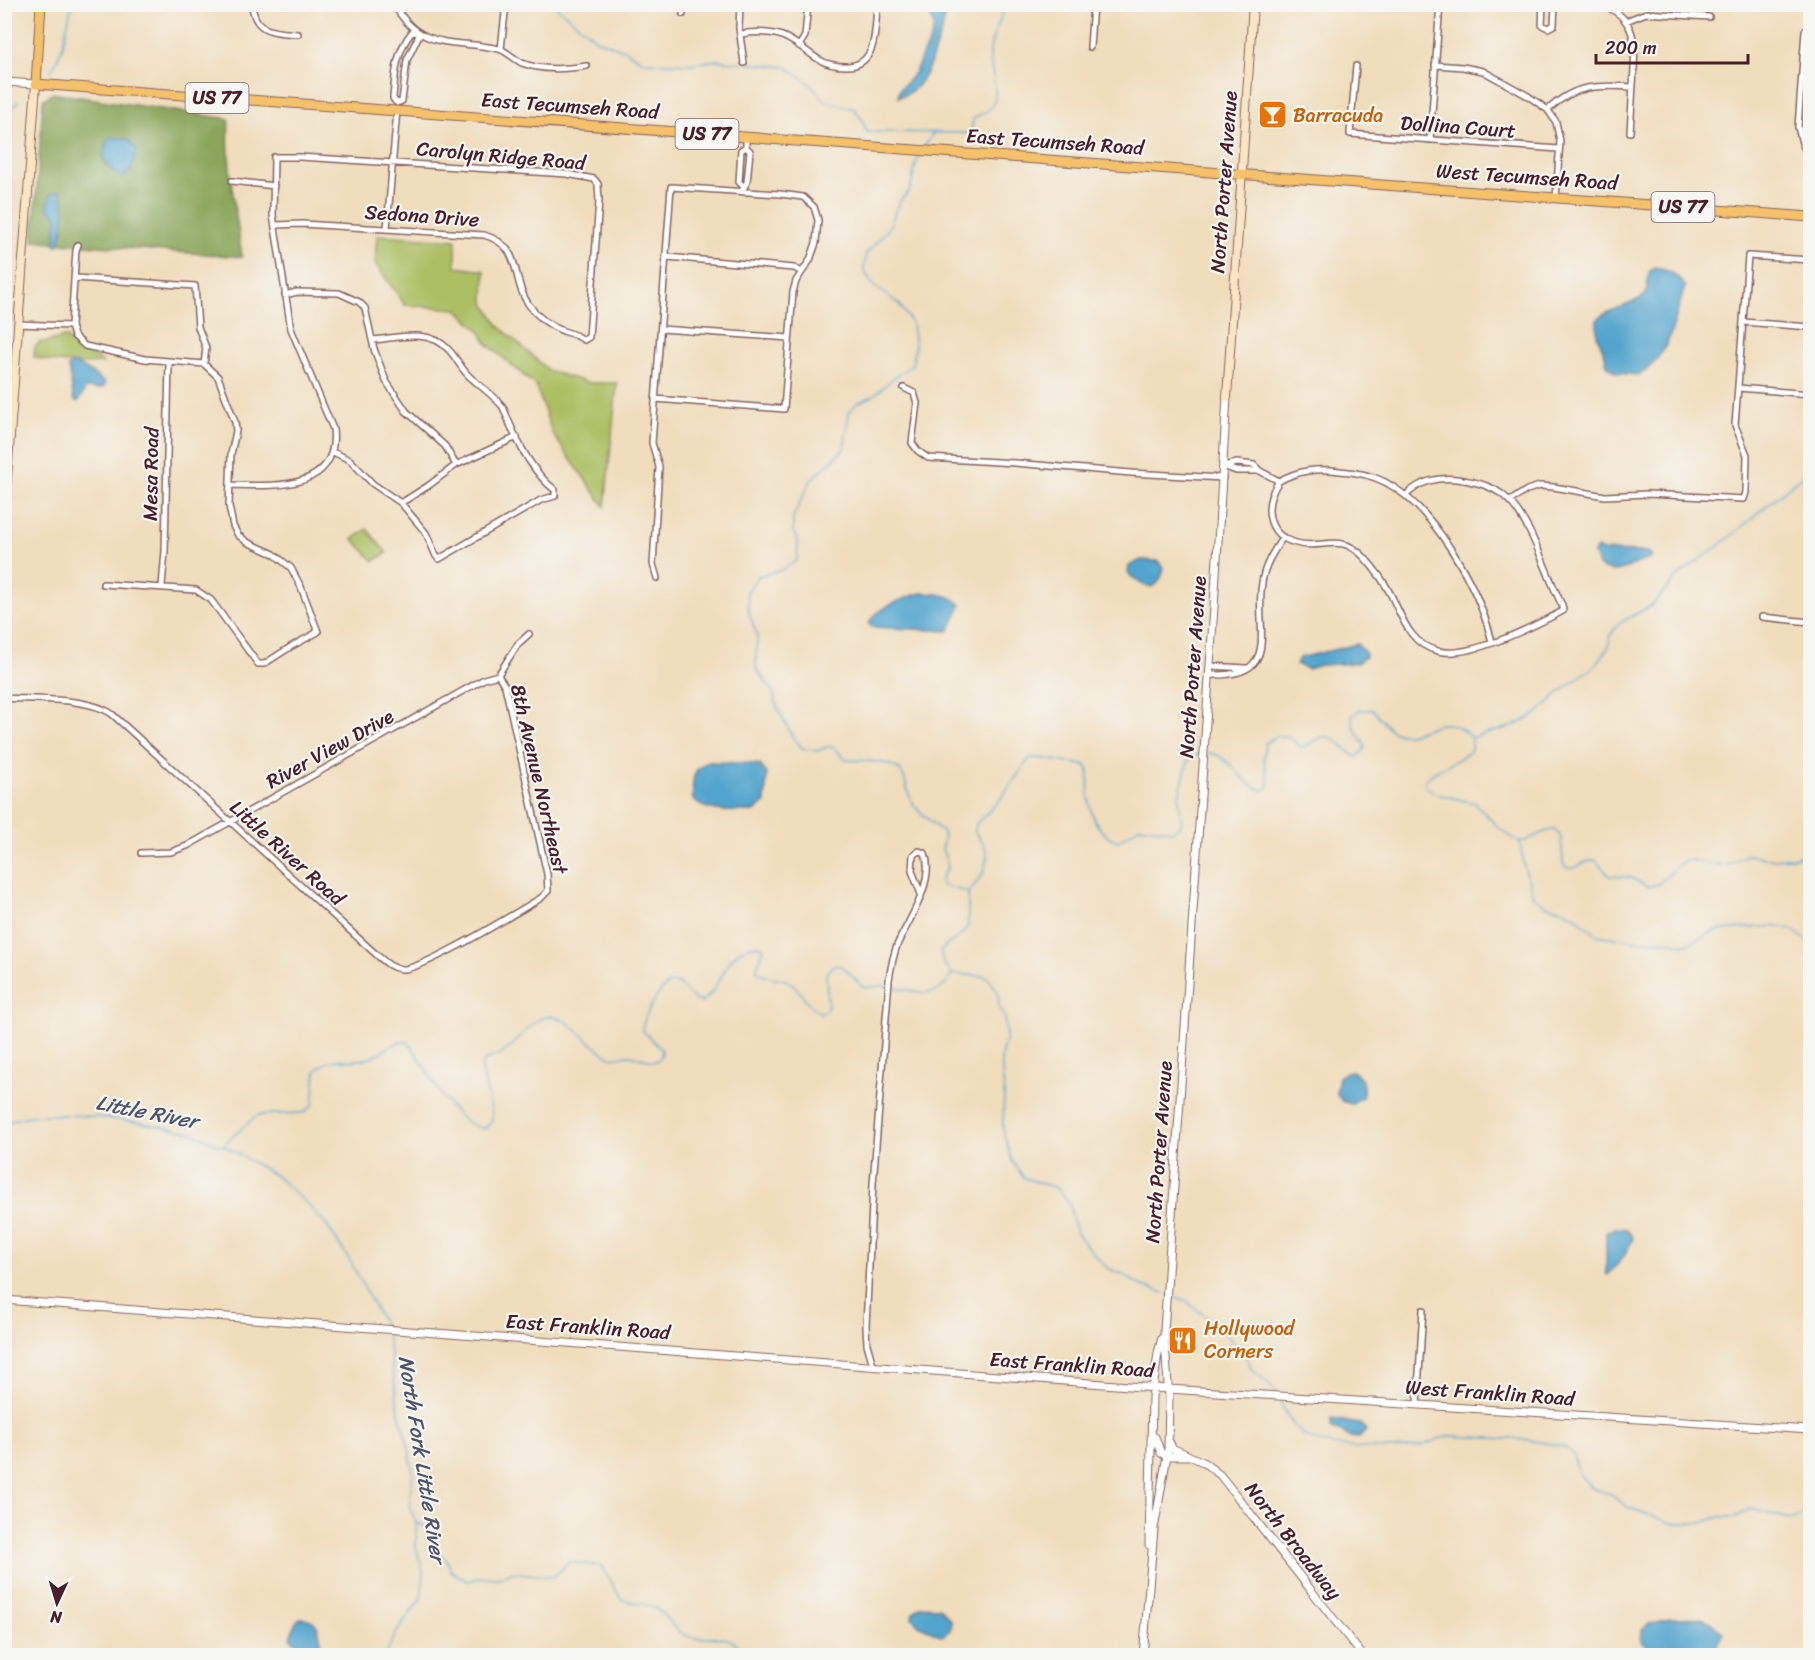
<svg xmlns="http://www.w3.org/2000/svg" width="1815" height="1660" font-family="Sriracha,sans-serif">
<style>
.green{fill:#acc064;stroke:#7b7048;stroke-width:1.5}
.forest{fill:#89a65a;stroke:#6a6242;stroke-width:1.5}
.water{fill:#53a4cd;stroke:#4e627c;stroke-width:1.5}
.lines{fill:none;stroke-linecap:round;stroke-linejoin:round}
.stream{stroke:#53a4cd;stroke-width:1.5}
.minor-casing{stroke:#84625e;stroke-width:8}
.tertiary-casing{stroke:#84625e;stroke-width:9}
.secondary-casing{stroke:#84625e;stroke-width:10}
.primary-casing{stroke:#84625e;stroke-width:11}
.minor{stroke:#fff;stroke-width:5}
.tertiary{stroke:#fff;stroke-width:7}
.secondary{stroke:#fbe6c4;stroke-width:8}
.primary{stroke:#f5c16b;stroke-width:9}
.labels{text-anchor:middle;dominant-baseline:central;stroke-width:4.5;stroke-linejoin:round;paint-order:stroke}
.shield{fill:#f6f6f2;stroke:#7e6067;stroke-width:1.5}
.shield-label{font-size:18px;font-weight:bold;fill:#4a1f2b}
.street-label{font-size:20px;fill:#4a1f2b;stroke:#f6f6f2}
.food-label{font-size:20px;fill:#c56008;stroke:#f6f6f2;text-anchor:start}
.water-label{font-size:21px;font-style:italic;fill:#4e546c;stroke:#f6f6f2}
</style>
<rect width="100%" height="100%" fill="#f6f6f2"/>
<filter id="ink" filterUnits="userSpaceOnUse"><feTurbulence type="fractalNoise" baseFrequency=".0167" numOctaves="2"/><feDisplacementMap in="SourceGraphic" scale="12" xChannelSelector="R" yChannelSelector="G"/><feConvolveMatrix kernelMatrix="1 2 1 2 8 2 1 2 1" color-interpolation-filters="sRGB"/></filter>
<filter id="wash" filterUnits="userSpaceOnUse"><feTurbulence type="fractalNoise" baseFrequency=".008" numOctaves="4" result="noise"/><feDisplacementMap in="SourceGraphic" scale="24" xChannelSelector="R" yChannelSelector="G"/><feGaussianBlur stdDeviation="1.35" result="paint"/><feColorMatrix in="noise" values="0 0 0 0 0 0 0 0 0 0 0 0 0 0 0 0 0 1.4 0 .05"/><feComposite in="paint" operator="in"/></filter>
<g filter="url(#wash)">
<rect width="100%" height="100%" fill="#f0ddbc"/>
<path class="green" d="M 377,235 L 456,240 L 456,267 L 485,271 L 484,302 L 499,326 L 549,371 L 589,383 L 617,383 L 605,507 L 553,435 L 536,386 L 487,344 L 480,331 L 457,309 L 405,305 L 375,263 Z
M 64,337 C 73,340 74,347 82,352 C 90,358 97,355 103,363 C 84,365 52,363 34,357 L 35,347 L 40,342 L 46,342 Z
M 367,529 L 387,553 L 374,561 L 353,539 Z"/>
<path class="forest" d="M 53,93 L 229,119 C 226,165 236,211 242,257 L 33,241 L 43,100 Z"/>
<path class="water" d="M 928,4 L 937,5 C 950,15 942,30 937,43 C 931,63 923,92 898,97 L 899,91 C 902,85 908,82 912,76 C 918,69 920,58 925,50 C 933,35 939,26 926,10 Z
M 111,137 L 128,139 L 137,150 L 131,170 L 122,178 L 113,172 L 103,159 L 106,142 Z
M 60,191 C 68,207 64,228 59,244 L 57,246 L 55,244 L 57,216 L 48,208 L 50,194 Z
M 1654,268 C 1668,269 1678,274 1685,287 C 1672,324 1674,350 1639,375 L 1617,373 L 1607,365 L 1605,355 L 1597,335 L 1597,320 C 1607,308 1631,307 1646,294 L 1649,272 Z
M 72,363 C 81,364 98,377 105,383 L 104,387 L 99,389 L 86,388 L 78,402 L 74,401 L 69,372 L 68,367 Z
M 1597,548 L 1603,551 L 1648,552 L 1652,555 L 1650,559 C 1631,563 1617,579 1598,566 L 1594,553 Z
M 1141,560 L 1158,561 L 1164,568 C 1158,595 1144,589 1128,573 L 1129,566 Z
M 921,593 C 935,593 952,594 961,605 C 960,608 950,630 948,631 L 872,627 L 869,624 C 874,609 906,597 921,593 Z
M 1357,644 L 1366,654 L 1365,657 L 1357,663 L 1321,665 L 1307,669 L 1296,664 L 1300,658 Z
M 709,762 L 745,763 L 760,765 L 767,774 L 765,803 L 755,811 C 736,811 708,814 693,800 C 692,784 691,766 709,762 Z
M 1352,1071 C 1363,1076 1364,1085 1363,1096 L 1351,1104 L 1342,1101 L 1336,1093 L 1339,1077 L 1346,1072 Z
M 1614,1228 L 1627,1229 L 1633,1239 L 1624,1256 L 1608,1275 L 1606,1273 L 1606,1233 Z
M 1331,1419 L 1360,1424 L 1365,1428 L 1366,1431 L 1359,1438 L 1348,1437 L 1343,1432 L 1331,1429 Z
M 921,1606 L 939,1607 L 951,1621 L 950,1630 L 942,1636 L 920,1626 L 912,1618 L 913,1613 Z
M 300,1618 C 317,1617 319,1629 321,1642 L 314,1648 L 299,1647 L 290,1637 L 296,1622 Z
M 1670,1618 C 1695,1618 1706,1613 1723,1633 L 1714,1655 L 1656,1656 L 1641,1642 L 1642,1630 L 1649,1624 Z"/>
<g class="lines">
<path class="stream" d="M 553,4 L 597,40 L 627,51 L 644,62 L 691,64 L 717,60 L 742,63
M 747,63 L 787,67 L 810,84 L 826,101 L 854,109 L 862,119 L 867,132 L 971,133 L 973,119 C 979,114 988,113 992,106 C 1000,94 991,72 990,59 C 988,38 1002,24 1004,4
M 51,72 L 62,49 L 72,4
M 4,130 L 13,106 L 18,102
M 925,146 L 934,132
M 920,155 L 916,163 L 910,190 L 899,202 L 889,228 L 866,254 L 864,270 L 873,285 L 899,304 L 912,323 L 915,346 L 912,365 L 896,376 L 873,396 L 857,403 L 849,412 L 844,449 L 811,480 L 793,517 L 793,531 L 798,542 L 797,560 L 782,570 L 758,576 L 747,592 L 749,614 L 757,635 L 756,669 L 772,690 L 778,709 L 792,736 L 802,748 L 817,751 L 827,747 L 833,747 L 846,760 C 860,761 896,759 903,775 C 907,784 907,796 914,805 C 922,816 935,824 944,834 L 942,848 L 948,867 L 941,878 L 941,884 C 949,891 960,887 968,893
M 1472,738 L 1514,726 L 1535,715 L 1561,691 L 1596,665 L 1608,648 L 1610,637 L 1616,627 L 1623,621 L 1652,605 L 1679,575 L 1724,542 L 1810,469
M 1206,753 C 1231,752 1239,786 1264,790 L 1269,786 L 1264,760 L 1265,743 L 1277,736 L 1287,736 L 1301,747 C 1310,746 1315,738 1323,737 C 1337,734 1345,753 1357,757 L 1364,750 L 1365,746 L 1353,725 L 1352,716 L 1360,710 L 1373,710 C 1380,717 1387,730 1397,733 C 1422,741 1442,705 1471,738 L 1471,751 C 1456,763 1439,766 1425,780 L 1425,786 L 1436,794 L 1475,803 L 1498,827 L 1520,843
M 1521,842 C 1534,839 1542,830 1555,830 L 1561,837 L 1563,864 C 1575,876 1580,860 1595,860 L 1610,876 L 1629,877 L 1648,887 L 1658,884 L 1685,860 C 1698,859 1709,865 1721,866 C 1731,866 1738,857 1747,855 C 1753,855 1759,857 1765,858 C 1782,860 1795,858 1810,852
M 1520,844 L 1524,866 L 1533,896 L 1545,905 L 1564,910 L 1575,916 L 1597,935 L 1637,941 L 1670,941 L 1684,945 L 1718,930 L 1777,926 L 1791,929 L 1810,943
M 951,973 L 942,960 L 941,951 C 949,941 963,937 968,926 L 968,893 L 983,874 L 987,857 L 985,846 L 975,832 L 976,824 L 1000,800 L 1027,762 L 1031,758 L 1038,758 L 1085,765 L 1089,770 C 1087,795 1088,832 1118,841 L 1140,826 L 1173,831 L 1181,825 C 1183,816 1179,809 1179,800 C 1179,791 1186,770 1188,761 L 1201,753
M 952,974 L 983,976 L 988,978 L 998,991 L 999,1006 L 1005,1018 L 1006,1037 L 1001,1057 L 1004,1092 L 1003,1126 L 1004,1135 L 1012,1161 L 1024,1178 L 1057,1188 L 1069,1203 L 1075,1230 L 1085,1244 L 1107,1268 L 1122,1274 L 1140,1285 L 1164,1293
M 4,1125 C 33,1102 157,1124 193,1133 C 203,1136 213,1145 223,1145 L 276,1176 L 307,1204 L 327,1226 L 349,1259 L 385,1327
M 223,1145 L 257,1115 L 301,1113 L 304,1113 L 313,1105 L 316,1071 C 335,1051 349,1066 370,1058 C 385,1053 391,1040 408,1042 C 431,1069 446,1122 485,1129 L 492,1120 C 492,1100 482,1083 482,1063 C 489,1057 498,1057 506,1051 C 518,1041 527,1026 540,1019 C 566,1006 589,1049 611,1057 C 617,1059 622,1055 629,1055 C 638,1056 647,1061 656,1061 L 661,1057 L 662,1050 L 642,1030 C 644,1015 657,993 668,984 L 677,983 L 695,1000 L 701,1002 C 726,987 722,946 760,945 L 764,949 L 756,970 C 768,981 780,975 791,983 C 803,991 808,1009 822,1013 L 828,1007 L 826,974 L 833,965 L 842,966 L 863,987 C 872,989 879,984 887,986 C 912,989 937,1005 952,974
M 1168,1294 L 1186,1301 L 1214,1323 L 1245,1354 L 1252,1370 L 1267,1382 L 1277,1393
M 1279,1398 C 1283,1410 1293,1428 1305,1436 C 1326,1450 1394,1451 1420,1446 C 1431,1443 1439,1437 1451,1436 L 1529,1440 L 1565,1447 L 1573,1455 L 1579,1474 L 1588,1484 L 1596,1489 L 1612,1495 L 1627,1507 L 1671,1523 L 1702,1523 L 1719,1517 L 1736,1517 L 1751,1509 L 1790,1519 L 1810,1514
M 417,1523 L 426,1527 L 432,1533 L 436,1548 L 448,1562 L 451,1571 L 467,1581 L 482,1577 L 499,1578 L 511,1572 L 553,1577 L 569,1562 L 601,1566 L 622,1600 C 633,1602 645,1603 655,1608 C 667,1615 673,1631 687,1636 C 713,1645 724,1624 746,1656
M 385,1656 L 396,1633 L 421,1598 L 424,1574 L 416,1548 L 416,1523 L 411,1510 L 410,1495 L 413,1473 L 409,1449 L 399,1413 L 387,1332"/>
</g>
</g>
<g filter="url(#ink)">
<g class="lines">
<defs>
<path id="minor" d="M 252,4 C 254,33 274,32 298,34
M 394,4 C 420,52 455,39 499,49 C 507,51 514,59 522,63 C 543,71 565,69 587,66
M 740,4 L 739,28 L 744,63
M 1543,4 L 1542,25 L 1548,28 L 1554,25 L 1555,4
M 1598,4 C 1641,16 1635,50 1633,85 C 1632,101 1631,116 1630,132
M 683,14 L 684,4
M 1626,21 L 1646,13 L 1709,17
M 1805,31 L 1798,127 L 1802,143 L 1810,160
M 412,32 L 420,33 L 407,60 L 402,101 L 397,103 L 394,100 L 393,98 C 395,74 396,51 412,32 Z
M 741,34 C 754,32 770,32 782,36 C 795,41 807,52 818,59 C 826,64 835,66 845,66 C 878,67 875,29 877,4
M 799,46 L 805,36 L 808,4
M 1090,47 L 1093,4
M 501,49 L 506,4
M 1435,65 L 1463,67 L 1483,71 L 1528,96 L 1548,110 L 1556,122 L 1560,141 L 1556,198
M 1356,66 L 1350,134 L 1559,149
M 1548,110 C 1574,84 1599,85 1633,87
M 1430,140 L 1440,4
M 232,181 L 274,186
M 743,186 L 739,182 L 741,150 L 746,147 L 746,137
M 743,189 L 747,182 L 750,151 L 746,147
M 387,228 L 397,110
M 78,245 L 76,250 L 71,326 L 74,336 L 85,346 L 145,359 L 204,364 L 218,377 L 235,422 L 236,431 L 231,454 L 229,506 L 233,526 L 238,535 L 247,542 L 274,554 L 291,568 L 301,587 L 318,632 L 292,646 L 264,664 L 258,664 L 211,600 L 196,590 L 103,584
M 667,257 L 794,268 L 802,272
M 75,278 L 195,286 L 198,327 L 206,348 L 204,364
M 285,295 L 297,292 L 339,293 L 359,302 L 365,308 L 374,349 L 386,381 L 406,411 L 445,446 L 456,465
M 1743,322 L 1810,327
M 18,324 L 71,326
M 661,329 L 789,338
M 904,388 L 914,393 L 917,403 L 912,443 L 918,451 L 928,458 L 1015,463 L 1131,473 L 1223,478
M 1738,388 L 1810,394
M 655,399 L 784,409 L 793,292 L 796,281 L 810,260 L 816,243 L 818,220 L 814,207 L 803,197 L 780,194 L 671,187 L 652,443 L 659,467 L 653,564 L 657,578
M 333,452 L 350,460 L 373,484 L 401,503 L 426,533 L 436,556 L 439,559 L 541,500 L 555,496 L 555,490 C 530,471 514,436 503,407 C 493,394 479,386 468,375 C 460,367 456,357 448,349 C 429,328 397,338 372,340
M 1237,463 L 1254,465 L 1260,471 L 1236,471 L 1223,466 Z
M 1260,471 L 1279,481 C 1263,504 1265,535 1296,543 C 1322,551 1339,531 1364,557 C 1374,568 1384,581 1391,595 C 1402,617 1410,645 1438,651 C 1470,659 1534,626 1563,611 L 1562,605 C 1546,575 1531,518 1504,496 C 1491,485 1473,481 1457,479 C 1436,477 1421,481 1406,495
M 1279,481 C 1299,470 1317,468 1340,471 C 1355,472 1371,475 1385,482 C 1435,508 1479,588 1492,642
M 230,485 C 272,486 340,492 333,429 L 291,329 L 273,215 L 274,157 L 300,157 L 567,174 L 594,179 L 598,184 L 599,201 L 589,337 L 584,340 C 577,335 570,333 563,331 C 550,326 537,316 529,305 C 510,279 524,246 484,235 L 302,224 L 275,225
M 1510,501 L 1527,490 L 1540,486 L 1554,487 L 1605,496 L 1647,494 L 1744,499 L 1746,492 L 1747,455 L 1735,425 L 1748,256 L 1810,260
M 401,503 L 428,486 L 456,465 L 517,437
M 162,586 L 165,551 L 169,362
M 1762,617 L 1810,622
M 1210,666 L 1246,668
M 498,675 L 518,644 L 529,634
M 1209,675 C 1284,678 1254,629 1262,583 C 1264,566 1273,552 1283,537
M 4,698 C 34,700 88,697 112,714 L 378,956 C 385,962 392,969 402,969 C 422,971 517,912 541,898 L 548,891 L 547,874 L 505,686 L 498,675
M 141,853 L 171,852 L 187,846 L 484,679 L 498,675
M 873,1365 L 867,1344 L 866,1326 L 873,1184 L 889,980 C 891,967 893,955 898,943 C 910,918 935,881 925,853 L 919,851 L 913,855 L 912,871 L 921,894
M 1417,1405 L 1423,1310"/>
<path id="tertiary" d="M 4,82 L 36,84
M 4,1300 L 1168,1389 L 1810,1430
M 1155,1437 L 1161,1453 L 1168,1456 L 1186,1456
M 1170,1443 L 1172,1448 L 1203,1462 L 1220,1475 L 1363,1656
M 1149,1545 L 1152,1397 L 1158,1353 L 1162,1338
M 1143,1656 L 1154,1529 L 1168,1450 L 1169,1397 L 1164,1331 L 1214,607 L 1227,397"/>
<path id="secondary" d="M 1227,397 L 1253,4
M 4,517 L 36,84"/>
<path id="primary" d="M 41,4 L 36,84 L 1810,217"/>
</defs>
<use href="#minor" class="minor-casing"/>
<use href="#tertiary" class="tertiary-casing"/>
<use href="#secondary" class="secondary-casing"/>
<use href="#primary" class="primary-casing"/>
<use href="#minor" class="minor"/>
<use href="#tertiary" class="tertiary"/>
<use href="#secondary" class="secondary"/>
<use href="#primary" class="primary"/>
</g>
</g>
<defs>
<symbol id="bar-square" viewBox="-11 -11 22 22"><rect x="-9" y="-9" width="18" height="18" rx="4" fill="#e8710a" stroke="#f6f6f2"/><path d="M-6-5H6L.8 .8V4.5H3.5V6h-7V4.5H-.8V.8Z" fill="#fff"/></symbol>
<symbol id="restaurant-square" viewBox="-11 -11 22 22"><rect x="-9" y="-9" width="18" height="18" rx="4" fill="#e8710a" stroke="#f6f6f2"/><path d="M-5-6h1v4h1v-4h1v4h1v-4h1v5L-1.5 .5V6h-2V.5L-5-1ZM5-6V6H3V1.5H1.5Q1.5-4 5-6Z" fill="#fff"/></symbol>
</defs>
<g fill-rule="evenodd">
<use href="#bar-square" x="1256" y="98" width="33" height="33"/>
<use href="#restaurant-square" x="1166" y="1324" width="33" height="33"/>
</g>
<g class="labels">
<g class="shield">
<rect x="185.5" y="83" width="63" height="30" rx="4.5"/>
<rect x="675.5" y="119" width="63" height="30" rx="4.5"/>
<rect x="1651.5" y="192" width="63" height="30" rx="4.5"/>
</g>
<g class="shield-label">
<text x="217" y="98">US 77</text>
<text x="707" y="134">US 77</text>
<text x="1683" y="207">US 77</text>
</g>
<g class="street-label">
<text transform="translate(570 106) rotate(4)">East Tecumseh Road</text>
<text transform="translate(1458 127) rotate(4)">Dollina Court</text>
<text transform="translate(1055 142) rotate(4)">East Tecumseh Road</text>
<text transform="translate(501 156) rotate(5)">Carolyn Ridge Road</text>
<text transform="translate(1527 177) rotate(4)">West Tecumseh Road</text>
<text transform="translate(1224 182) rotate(-86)">North Porter Avenue</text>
<text transform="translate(422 216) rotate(4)">Sedona Drive</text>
<text transform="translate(151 474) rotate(-89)">Mesa Road</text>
<text transform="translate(1193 667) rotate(-86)">North Porter Avenue</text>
<text transform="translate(330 749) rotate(-29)">River View Drive</text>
<text transform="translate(539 779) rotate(77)">8th Avenue Northeast</text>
<text transform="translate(287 853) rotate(42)">Little River Road</text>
<text transform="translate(1159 1152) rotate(-86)">North Porter Avenue</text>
<text transform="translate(588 1327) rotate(4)">East Franklin Road</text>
<text transform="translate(1072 1365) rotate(4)">East Franklin Road</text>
<text transform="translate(1490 1393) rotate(4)">West Franklin Road</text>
<text transform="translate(1293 1541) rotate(52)">North Broadway</text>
</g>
<g class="food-label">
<text x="1293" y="115">Barracuda</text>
<text x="1204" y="1328">Hollywood<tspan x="1204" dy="23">Corners</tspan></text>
</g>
<g class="water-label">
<text transform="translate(147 1112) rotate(11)">Little River</text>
<text transform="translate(422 1459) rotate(81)">North Fork Little River</text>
</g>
</g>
<rect width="1815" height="1660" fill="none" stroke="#f6f6f2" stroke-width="24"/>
<g transform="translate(57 1603) rotate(184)" stroke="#f6f6f2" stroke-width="4.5" paint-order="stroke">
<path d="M0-4.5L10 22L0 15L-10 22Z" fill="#4a1f2b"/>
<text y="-9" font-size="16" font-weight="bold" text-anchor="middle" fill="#4a1f2b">N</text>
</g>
<path d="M1596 54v9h152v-9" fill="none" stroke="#4a1f2b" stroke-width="3"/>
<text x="1605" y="54" font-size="18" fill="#4a1f2b" stroke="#f6f6f2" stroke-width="4.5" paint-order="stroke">200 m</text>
</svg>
